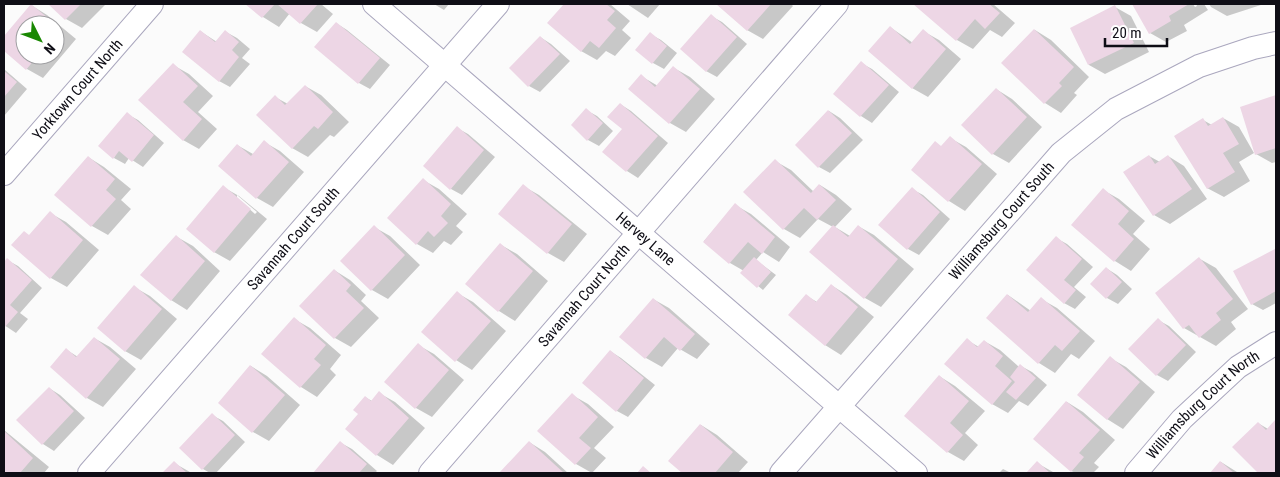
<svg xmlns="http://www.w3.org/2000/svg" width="1280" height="477" font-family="'Roboto Condensed',sans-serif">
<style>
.shadow{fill:#0003;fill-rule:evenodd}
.building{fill:#edd6e5}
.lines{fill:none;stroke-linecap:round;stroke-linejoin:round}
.street-casing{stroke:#aaa7be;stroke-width:24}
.street{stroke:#fff;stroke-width:22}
.labels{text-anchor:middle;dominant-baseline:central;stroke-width:4;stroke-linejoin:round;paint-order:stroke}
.street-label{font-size:15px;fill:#0f0e16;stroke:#fff}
</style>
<rect width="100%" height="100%" fill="#fbfbfb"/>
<path class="shadow" d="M 50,4 L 106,4 L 82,28 L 66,19 Z
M 247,4 L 321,4 L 333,14 L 317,32 L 301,23 L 290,13 L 279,27 L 263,17 Z
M 434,4 L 449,4 L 444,10 Z
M 566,4 L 610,4 L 630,21 L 622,30 L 631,38 L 615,56 L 606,51 L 597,60 L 581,51 L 549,23 Z
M 627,4 L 660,4 L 648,18 Z
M 717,4 L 791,4 L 793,6 L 763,39 L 747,30 Z
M 915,4 L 993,4 L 1015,23 L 1002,37 L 990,30 L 973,49 L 957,40 Z
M 1133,4 L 1193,4 L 1195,7 L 1197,6 L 1196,4 L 1204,4 L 1208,10 L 1184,25 L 1187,31 L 1166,42 L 1150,33 Z
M 1209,4 L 1264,4 L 1227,16 L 1211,7 Z
M 31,5 L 47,15 L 76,39 L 43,78 L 27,69 L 4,49 L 4,38 ZM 25,25 L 55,25 L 55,55 L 25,55 Z
M 1115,7 L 1131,16 L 1149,52 L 1105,74 L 1089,65 L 1072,28 Z
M 711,16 L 722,22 L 747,44 L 717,77 L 706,71 Z
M 336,23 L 347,30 L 390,65 L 370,89 L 359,83 Z
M 890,27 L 913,43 L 923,31 L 939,40 L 961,59 L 928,97 L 912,88 Z
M 1035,30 L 1051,40 L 1089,77 L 1074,93 L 1077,95 L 1061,113 L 1045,103 L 1003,63 Z
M 200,31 L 217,42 L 226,32 L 237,38 L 250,49 L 242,58 L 250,64 L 230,87 L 219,81 Z
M 650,34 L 661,40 L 677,53 L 664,69 L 653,63 Z
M 540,37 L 551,44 L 570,61 L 540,92 L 529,86 Z
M 861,63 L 872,69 L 899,92 L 872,123 L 861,116 L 835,93 Z
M 173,65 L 189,74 L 213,96 L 198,112 L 217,129 L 199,149 L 183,140 Z
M 674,68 L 690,77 L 715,99 L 686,132 L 670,123 L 630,88 L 641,76 L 658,86 Z
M 4,69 L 27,89 L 4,116 Z
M 305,86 L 321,95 L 349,122 L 334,137 L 330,135 L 308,157 L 292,148 L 275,97 L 288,104 Z
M 996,89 L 1012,99 L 1042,127 L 1009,163 L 993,154 Z
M 1276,97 L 1276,162 L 1272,163 L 1256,154 L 1242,107 Z
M 620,104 L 631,111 L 668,143 L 638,178 L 627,171 L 604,151 L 623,129 Z
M 586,110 L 597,116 L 613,131 L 599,146 L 588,140 Z
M 829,111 L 840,118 L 863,140 L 830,173 L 819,167 Z
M 127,114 L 138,120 L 164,143 L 143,167 L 129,158 L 125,164 L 114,158 Z
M 1223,118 L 1239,127 L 1254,153 L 1239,162 L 1250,181 L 1224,197 L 1207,188 L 1203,120 L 1212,125 Z
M 457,128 L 468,134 L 495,157 L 462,195 L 451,189 Z
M 950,138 L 966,147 L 997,174 L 965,211 L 949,201 L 912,170 L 942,147 Z
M 264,142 L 280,151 L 304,172 L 273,207 L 257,198 L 219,166 L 237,145 L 253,154 Z
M 1149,156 L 1160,162 L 1168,156 L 1184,166 L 1207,199 L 1170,224 L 1154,215 Z
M 88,157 L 104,167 L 131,189 L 121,200 L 131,209 L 108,235 L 92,226 L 56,195 Z
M 775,161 L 791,170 L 814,192 L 820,185 L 836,195 L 852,209 L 835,227 L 850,236 L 858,226 L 874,235 L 914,269 L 881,307 L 865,298 L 833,227 L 818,219 L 800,238 L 784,229 Z
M 423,180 L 439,189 L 467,214 L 456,226 L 463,232 L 451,245 L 444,241 L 433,253 L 417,244 Z
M 523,186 L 539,195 L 587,234 L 564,262 L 548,253 Z
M 223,187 L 239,196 L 267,219 L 230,261 L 214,252 ZM 237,195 L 257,212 L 255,214 L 237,198 Z
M 912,189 L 923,195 L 950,219 L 919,255 L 908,249 Z
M 1103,190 L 1119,199 L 1145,221 L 1133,234 L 1150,249 L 1131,271 L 1115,261 L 1072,225 Z
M 735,205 L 751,214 L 790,247 L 779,262 L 763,252 L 756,260 L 776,275 L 763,290 L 742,273 L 744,271 L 730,263 L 704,241 Z
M 50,213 L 66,222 L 99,250 L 67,287 L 51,278 Z
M 374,227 L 390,236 L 420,265 L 388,299 L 372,290 Z
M 177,237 L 193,246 L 220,271 L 187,310 L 171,300 Z
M 1056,238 L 1067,244 L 1093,267 L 1074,287 L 1086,297 L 1075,309 L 1064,303 Z
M 501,245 L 517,254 L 548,281 L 515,321 L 499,311 L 467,284 Z
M 1275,251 L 1276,252 L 1276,303 L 1263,310 L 1252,304 Z
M 1200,259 L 1216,268 L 1248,309 L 1231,322 L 1236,329 L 1216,346 L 1184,328 Z
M 7,260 L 18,266 L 42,288 L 20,313 L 28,319 L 16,333 L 4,325 L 4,264 Z
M 1106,268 L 1117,275 L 1132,289 L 1118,304 L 1107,298 Z
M 334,270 L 350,280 L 366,295 L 361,301 L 379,318 L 351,347 L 335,338 L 301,306 Z
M 831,285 L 847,295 L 874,317 L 841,355 L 825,345 L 807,296 L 817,302 Z
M 134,287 L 150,296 L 177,319 L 141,360 L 125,351 Z
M 457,293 L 473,302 L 506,331 L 472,370 L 456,360 Z
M 1008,295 L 1031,311 L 1041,299 L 1057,308 L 1095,341 L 1079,359 L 1071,354 L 1055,373 L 1039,363 L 988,318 Z
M 653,299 L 669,308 L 710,344 L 697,359 L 678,348 L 662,367 L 646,358 L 621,337 Z
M 294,319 L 310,328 L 341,355 L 330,369 L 336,375 L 317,397 L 301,387 L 263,354 Z
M 1158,320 L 1169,326 L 1196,352 L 1168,381 L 1157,375 Z
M 94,338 L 110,347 L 136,369 L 103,407 L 87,398 L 67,350 L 78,357 Z
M 967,340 L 979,347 L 984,341 L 1000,350 L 1019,367 L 1021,366 L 1032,372 L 1047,385 L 1028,406 L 1019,401 L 1008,413 L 992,404 Z
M 418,345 L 434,354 L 464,380 L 432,417 L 416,408 Z
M 610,351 L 621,358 L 655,385 L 628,417 L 617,411 Z
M 1110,358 L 1126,367 L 1155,392 L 1123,429 L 1107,419 Z
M 251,366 L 267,376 L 300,405 L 269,441 L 253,432 Z
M 939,376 L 955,386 L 985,411 L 965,433 L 978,445 L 964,461 L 948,452 Z
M 49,388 L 60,395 L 85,418 L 54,451 L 43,444 L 18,420 Z
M 379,393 L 395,402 L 425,428 L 393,465 L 377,455 L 346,429 L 359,414 L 365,397 L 372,401 Z
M 572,395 L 588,404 L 614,427 L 594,448 L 606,458 L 592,473 L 576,464 L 539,431 Z
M 1067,402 L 1083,412 L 1115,440 L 1094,463 L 1099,467 L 1093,473 L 1076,473 L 1071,471 Z
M 212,415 L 223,421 L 245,442 L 216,473 L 210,473 L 203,469 Z
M 1275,422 L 1276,473 L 1260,473 L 1234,447 L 1258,423 L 1268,429 Z
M 701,425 L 717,435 L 748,462 L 738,473 L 684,473 L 670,461 Z
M 4,430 L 49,467 L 44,473 L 4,473 Z
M 529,442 L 545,452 L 568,473 L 500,473 Z
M 341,443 L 352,449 L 377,471 L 375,473 L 314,473 Z
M 1221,462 L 1237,472 L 1238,473 L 1211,473 Z
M 174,463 L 190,472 L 191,473 L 164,473 Z
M 1037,463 L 1053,472 L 1054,473 L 1028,473 Z
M 1003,469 L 1011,473 L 999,473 Z"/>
<path class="building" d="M 31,4 L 61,29 L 55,36 L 55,25 L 25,25 L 25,55 L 38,55 L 26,70 L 4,51 L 4,36 Z
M 48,4 L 81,4 L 65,20 Z
M 245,4 L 275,4 L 262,18 Z
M 277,4 L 318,4 L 300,24 Z
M 564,4 L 606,4 L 615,11 L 607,20 L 616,28 L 599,48 L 590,41 L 581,52 L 547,23 Z
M 716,4 L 771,4 L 747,31 Z
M 913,4 L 989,4 L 1000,13 L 985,29 L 975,19 L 956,41 Z
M 1132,4 L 1189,4 L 1169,16 L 1171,21 L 1149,34 Z
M 1115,5 L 1134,43 L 1088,65 L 1070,28 Z
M 711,14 L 737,37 L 706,72 L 680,49 Z
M 336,22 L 380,58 L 358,84 L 314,47 Z
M 890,26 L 910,44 L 923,29 L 946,49 L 912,89 L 868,51 Z
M 1034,29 L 1074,67 L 1059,83 L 1062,86 L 1044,104 L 1001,63 Z
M 200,30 L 215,42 L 225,30 L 239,42 L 232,50 L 239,57 L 219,82 L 182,52 Z
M 650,32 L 667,46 L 652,64 L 635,50 Z
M 540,36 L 560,54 L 528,87 L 509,68 Z
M 861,61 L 889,85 L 860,117 L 833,94 Z
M 173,63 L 198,86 L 183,102 L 202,119 L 183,141 L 138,100 Z
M 673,66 L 700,89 L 669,124 L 628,89 L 641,74 L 655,87 Z
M 4,71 L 17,82 L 4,97 Z
M 305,85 L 333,112 L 318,129 L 314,126 L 292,149 L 256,115 L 275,95 L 285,105 Z
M 996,88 L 1027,117 L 992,155 L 961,125 Z
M 1276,95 L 1276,148 L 1255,155 L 1240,107 Z
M 620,103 L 658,136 L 626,172 L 602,152 L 622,129 L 607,117 Z
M 586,108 L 603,123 L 587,141 L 571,125 Z
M 828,110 L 852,133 L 818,168 L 795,145 Z
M 127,112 L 154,135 L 132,162 L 119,151 L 113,159 L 98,146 Z
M 1223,117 L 1239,144 L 1223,153 L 1235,172 L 1207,189 L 1174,136 L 1203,118 L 1208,126 Z
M 457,126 L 484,150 L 450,190 L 423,166 Z
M 950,136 L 982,164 L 948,202 L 911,170 L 935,141 L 941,146 Z
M 264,140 L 289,162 L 256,199 L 218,166 L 237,144 L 251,156 Z
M 1149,155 L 1155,164 L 1168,155 L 1192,189 L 1153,216 L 1123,172 Z
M 88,156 L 115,179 L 106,190 L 116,199 L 91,227 L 54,195 Z
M 775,159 L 811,193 L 819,184 L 836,200 L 817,220 L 804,208 L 783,230 L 743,192 Z
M 423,178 L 451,204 L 441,216 L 448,223 L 434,237 L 428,231 L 416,245 L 387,218 Z
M 523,184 L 572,224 L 547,254 L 498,214 Z
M 223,185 L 251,209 L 214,253 L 186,229 Z
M 912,187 L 940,212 L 907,250 L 878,225 Z
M 1103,188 L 1129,211 L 1118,224 L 1134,239 L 1114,262 L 1071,225 Z
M 735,203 L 775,237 L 762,254 L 748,242 L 729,264 L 703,242 Z
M 50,211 L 83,240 L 50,279 L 11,245 L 24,231 L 29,235 Z
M 374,225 L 405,255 L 371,291 L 340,261 Z
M 833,225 L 848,237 L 858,225 L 898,259 L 864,299 L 809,252 Z
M 176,235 L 205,261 L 171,301 L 140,275 Z
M 1056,236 L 1082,259 L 1064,280 L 1076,290 L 1064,304 L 1026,270 Z
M 500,243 L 533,271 L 498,312 L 465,284 Z
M 1275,249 L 1276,252 L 1276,291 L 1251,305 L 1233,271 Z
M 754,257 L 771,272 L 757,288 L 740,273 Z
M 1199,257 L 1233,299 L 1216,313 L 1221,320 L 1199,338 L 1189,325 L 1183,329 L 1155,293 Z
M 7,258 L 32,280 L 10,305 L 18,312 L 4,328 L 4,262 Z
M 1106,267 L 1122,282 L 1106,299 L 1090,284 Z
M 334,269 L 351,285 L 346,291 L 364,308 L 334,339 L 299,306 Z
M 831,284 L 858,307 L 825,346 L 788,315 L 806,294 L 816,302 Z
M 134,285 L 162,309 L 125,352 L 97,328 Z
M 457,291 L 491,321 L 455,362 L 421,332 Z
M 1007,294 L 1028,312 L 1041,297 L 1080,331 L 1062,351 L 1055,345 L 1038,364 L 986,318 Z
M 653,298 L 695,334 L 680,351 L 664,337 L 645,359 L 619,337 Z
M 294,317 L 326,345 L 314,359 L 321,365 L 300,388 L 261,354 Z
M 1158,318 L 1186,345 L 1156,376 L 1128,349 Z
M 94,337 L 120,359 L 86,399 L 50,367 L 66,348 L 76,357 Z
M 967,338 L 977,347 L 984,340 L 1003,356 L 995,366 L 1012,381 L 992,405 L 944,364 Z
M 418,343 L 449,370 L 415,409 L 384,382 Z
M 610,350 L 644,378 L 616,412 L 582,383 Z
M 1110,356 L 1140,382 L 1107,420 L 1077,395 Z
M 1020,364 L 1036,378 L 1016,400 L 1006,392 L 1015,382 L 1010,377 Z
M 250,365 L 285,395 L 252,433 L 218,403 Z
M 939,375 L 969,401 L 950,423 L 963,435 L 947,453 L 904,416 Z
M 49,387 L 74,411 L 42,445 L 16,420 Z
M 379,391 L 409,418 L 376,456 L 345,429 L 358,414 L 353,410 L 365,396 L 371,401 Z
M 572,393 L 598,417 L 579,438 L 591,448 L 575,465 L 537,431 Z
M 1066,401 L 1100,430 L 1079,453 L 1084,457 L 1071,472 L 1033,439 Z
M 212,413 L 235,435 L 202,470 L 179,448 Z
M 1275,420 L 1276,473 L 1258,473 L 1232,447 L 1258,422 L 1266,430 Z
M 700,424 L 733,452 L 715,473 L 682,473 L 668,461 Z
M 4,431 L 33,458 L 20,473 L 4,473 Z
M 340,441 L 367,464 L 359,473 L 313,473 Z
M 529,441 L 564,473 L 499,473 Z
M 174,461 L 187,473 L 162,473 Z
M 1037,461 L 1050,473 L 1026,473 Z
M 1220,461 L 1234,473 L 1210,473 Z
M 643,466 L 651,473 L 637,473 Z"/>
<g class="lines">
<defs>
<g id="street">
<path id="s1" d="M 374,4 L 916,473"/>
<path id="s2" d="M 4,174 L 152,4"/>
<path id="s3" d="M 89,473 L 498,4"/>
<path id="s4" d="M 430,473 L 837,4"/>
<path id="s5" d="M 781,473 L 1061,153 L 1116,109 L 1199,66 L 1253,48 L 1276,43"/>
<path id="s6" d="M 1136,473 L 1182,419 L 1238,367 L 1276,343"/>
</g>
</defs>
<use href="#street" class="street-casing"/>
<use href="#street" class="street"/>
</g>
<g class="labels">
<g class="street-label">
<text stroke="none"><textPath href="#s2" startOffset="112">Yorktown Court North</textPath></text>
<text stroke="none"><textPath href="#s5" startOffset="335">Williamsburg Court South</textPath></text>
<text stroke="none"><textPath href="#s3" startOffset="311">Savannah Court South</textPath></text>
<text stroke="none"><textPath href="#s1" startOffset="359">Hervey Lane</textPath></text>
<text stroke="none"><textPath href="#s4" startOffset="235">Savannah Court North</textPath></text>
<text stroke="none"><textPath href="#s6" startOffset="96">Williamsburg Court North</textPath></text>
</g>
</g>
<rect width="1280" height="477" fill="none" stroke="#0f0e16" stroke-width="10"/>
<g transform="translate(40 40) rotate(132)"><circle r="24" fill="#ffffff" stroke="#9f9fa2"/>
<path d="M0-4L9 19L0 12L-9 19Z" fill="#198802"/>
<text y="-8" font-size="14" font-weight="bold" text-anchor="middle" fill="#0f0e16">N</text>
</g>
<path d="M1105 38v8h62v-8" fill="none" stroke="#0f0e16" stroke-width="2.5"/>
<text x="1112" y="38" font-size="15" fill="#0f0e16" stroke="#ffffff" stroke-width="4" paint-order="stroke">20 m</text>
</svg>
